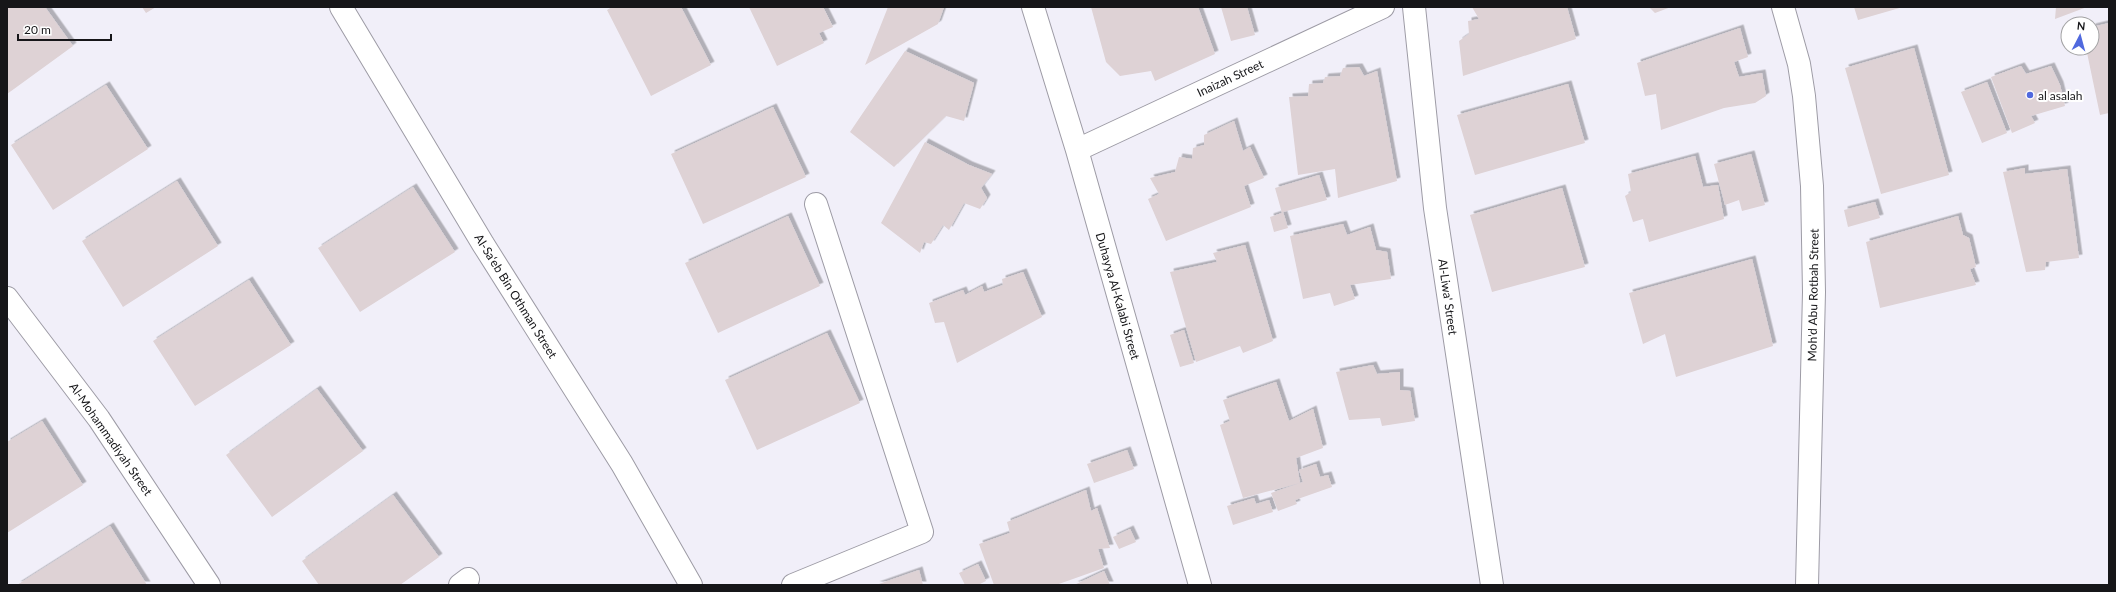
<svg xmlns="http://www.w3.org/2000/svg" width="2116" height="592" font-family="Lato,sans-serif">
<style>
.building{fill:#ded2d5;filter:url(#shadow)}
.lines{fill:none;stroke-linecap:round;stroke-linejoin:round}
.minor-casing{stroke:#9d9ba5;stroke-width:24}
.minor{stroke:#fff;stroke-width:22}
.poi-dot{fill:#5069de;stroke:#fff;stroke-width:1.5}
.labels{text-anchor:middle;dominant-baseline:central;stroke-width:4;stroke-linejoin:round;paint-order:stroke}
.street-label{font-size:12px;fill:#161619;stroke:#fff}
.poi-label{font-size:12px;fill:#161619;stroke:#fff;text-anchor:start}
</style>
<defs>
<filter id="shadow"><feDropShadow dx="3.5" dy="-3.5" stdDeviation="0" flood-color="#0004"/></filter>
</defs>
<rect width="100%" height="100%" fill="#f1eff9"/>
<path class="building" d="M 7,7 L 45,7 L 73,46 L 7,94 Z
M 142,7 L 156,7 L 146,13 Z
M 612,7 L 681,7 L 711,65 L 651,96 L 607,10 Z
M 749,7 L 823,7 L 833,27 L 819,33 L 824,43 L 777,66 Z
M 888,7 L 944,7 L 938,24 L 865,65 Z
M 1091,7 L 1198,7 L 1215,54 L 1155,81 L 1151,71 L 1120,76 L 1106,62 Z
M 1221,7 L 1247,7 L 1255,35 L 1231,41 Z
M 1472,7 L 1567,7 L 1576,39 L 1463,76 L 1459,41 L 1469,34 L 1468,21 L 1479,19 Z
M 1649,7 L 1671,7 L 1655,13 Z
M 1854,7 L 1903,7 L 1858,20 Z
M 2056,7 L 2087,7 L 2055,19 Z
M 2109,23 L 2109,113 L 2100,115 L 2086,48 L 2092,48 L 2092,27 Z
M 1740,28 L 1748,57 L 1734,62 L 1739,77 L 1762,73 L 1766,96 L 1755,103 L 1724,108 L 1661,130 L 1656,94 L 1645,96 L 1637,63 Z
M 1914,48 L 1949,175 L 1881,194 L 1845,68 Z
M 905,51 L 974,83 L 964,121 L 946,116 L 894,167 L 850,132 Z
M 2021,66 L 2026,74 L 2051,66 L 2060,85 L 2065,106 L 2031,116 L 2035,123 L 2012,133 L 1991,77 Z
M 1359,67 L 1364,76 L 1377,71 L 1397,181 L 1338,198 L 1335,169 L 1298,175 L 1289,97 L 1308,96 L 1309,84 L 1323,83 L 1325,77 L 1340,76 L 1343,68 Z
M 1987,82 L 2007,133 L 1982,143 L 1961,92 Z
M 1568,84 L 1585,143 L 1475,175 L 1457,115 Z
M 106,85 L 148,149 L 53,210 L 11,145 Z
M 773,107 L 806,177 L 703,224 L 671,154 Z
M 1234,121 L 1243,151 L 1250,147 L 1264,178 L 1244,186 L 1251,207 L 1166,241 L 1148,199 L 1159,194 L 1150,178 L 1175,172 L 1179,157 L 1192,159 L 1193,148 L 1204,145 L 1204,135 Z
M 925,142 L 969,165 L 992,174 L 981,188 L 987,198 L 980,209 L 964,203 L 949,230 L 943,225 L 931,244 L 924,242 L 920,253 L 881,223 Z
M 1751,154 L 1765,205 L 1742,211 L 1739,200 L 1725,205 L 1714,164 Z
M 1695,156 L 1703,187 L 1718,185 L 1724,219 L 1649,242 L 1643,219 L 1633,222 L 1625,196 L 1631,192 L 1628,174 Z
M 2025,168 L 2025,174 L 2067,169 L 2079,258 L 2046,262 L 2045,270 L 2026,272 L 2003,172 Z
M 1319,175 L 1327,200 L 1283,212 L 1288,228 L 1274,232 L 1270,217 L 1282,213 L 1275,188 Z
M 177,181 L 218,246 L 123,307 L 82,241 Z
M 413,187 L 455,252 L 360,312 L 318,248 Z
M 1562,188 L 1585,267 L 1492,292 L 1470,215 Z
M 1875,202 L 1880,218 L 1848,227 L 1844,210 Z
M 788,216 L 820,286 L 718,333 L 685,263 Z
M 1958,216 L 1963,235 L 1969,238 L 1976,267 L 1970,269 L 1976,285 L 1880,308 L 1866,242 Z
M 1343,224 L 1347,235 L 1370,227 L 1376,250 L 1387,252 L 1391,279 L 1350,285 L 1355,299 L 1334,306 L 1330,293 L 1303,299 L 1290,236 Z
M 1245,245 L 1273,341 L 1243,353 L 1240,346 L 1196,362 L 1170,272 L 1217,262 L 1213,253 Z
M 1752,259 L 1773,346 L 1676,377 L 1665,334 L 1643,344 L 1629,293 Z
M 1023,272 L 1042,317 L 957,363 L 944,322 L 935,323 L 929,303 L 963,290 L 965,295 L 982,286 L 984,292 L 1003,285 L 1002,279 Z
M 249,280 L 291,345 L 195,406 L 153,341 Z
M 1184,330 L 1194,363 L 1180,367 L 1170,335 Z
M 827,333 L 860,403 L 757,450 L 725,380 Z
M 1373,365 L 1377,374 L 1400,372 L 1400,390 L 1410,391 L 1415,421 L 1382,426 L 1380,418 L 1349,420 L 1336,372 Z
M 1276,382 L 1289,421 L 1313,409 L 1323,448 L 1296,458 L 1300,483 L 1243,498 L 1220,425 L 1230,421 L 1223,400 Z
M 317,389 L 363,451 L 272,517 L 226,455 Z
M 42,421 L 83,485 L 7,533 L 7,442 Z
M 1127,450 L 1134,469 L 1094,483 L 1087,464 Z
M 1316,464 L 1320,477 L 1328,475 L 1332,487 L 1295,500 L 1297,504 L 1278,511 L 1271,493 L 1303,482 L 1299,470 Z
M 1086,490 L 1091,511 L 1097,508 L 1110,548 L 1098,549 L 1104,568 L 1056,585 L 994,585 L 979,544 L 1010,533 L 1007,522 Z
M 393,495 L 439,557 L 400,585 L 319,585 L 302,561 Z
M 1254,498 L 1256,504 L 1269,500 L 1273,512 L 1233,525 L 1227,506 Z
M 110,526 L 147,585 L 17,585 Z
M 1130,529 L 1136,542 L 1119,549 L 1113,537 Z
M 978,564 L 986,581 L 978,585 L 965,585 L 959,573 Z
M 919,570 L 923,585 L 876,585 Z
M 1104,571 L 1110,585 L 1074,585 Z"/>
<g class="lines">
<defs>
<path id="minor" d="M 341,7 L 483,244 L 622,464 L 691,585
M 1033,7 L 1077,150 L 1200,585
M 1414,7 L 1435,208 L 1492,585
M 1783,7 L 1799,64 L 1804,96 L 1812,186 L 1814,292 L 1807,585
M 1077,150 L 1383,7
M 7,298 L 99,419 L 209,585
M 460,585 L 468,579
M 793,585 L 922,532 L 816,204"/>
</defs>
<use href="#minor" class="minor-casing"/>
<use href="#minor" class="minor"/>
</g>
<circle class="poi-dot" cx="2030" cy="95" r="4"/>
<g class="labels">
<g class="street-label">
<text transform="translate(1230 78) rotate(-25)">Inaizah Street</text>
<text transform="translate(1813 295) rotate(-89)">Moh'd Abu Rotbah Street</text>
<text transform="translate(516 296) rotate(58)">Al-Sa‘eb Bin Othman Street</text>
<text transform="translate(1118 296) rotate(74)">Duhayya Al-Kalabi Street</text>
<text transform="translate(1448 297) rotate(82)">Al-Liwa' Street</text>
<text transform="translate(111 439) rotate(55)">Al-Mohammadiyah Street</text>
</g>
<g class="poi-label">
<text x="2038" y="95">al asalah</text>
</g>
</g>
<rect width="2116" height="592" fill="none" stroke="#161619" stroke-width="16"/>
<g transform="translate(2080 36) rotate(6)"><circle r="19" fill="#ffffff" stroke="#a2a2a3"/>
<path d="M0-3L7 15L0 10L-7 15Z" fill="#5069de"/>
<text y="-6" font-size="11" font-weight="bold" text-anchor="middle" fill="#161619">N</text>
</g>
<path d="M18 34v6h93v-6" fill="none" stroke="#161619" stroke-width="2"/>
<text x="24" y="34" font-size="12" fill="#161619" stroke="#ffffff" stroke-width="3" paint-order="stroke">20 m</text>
</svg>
